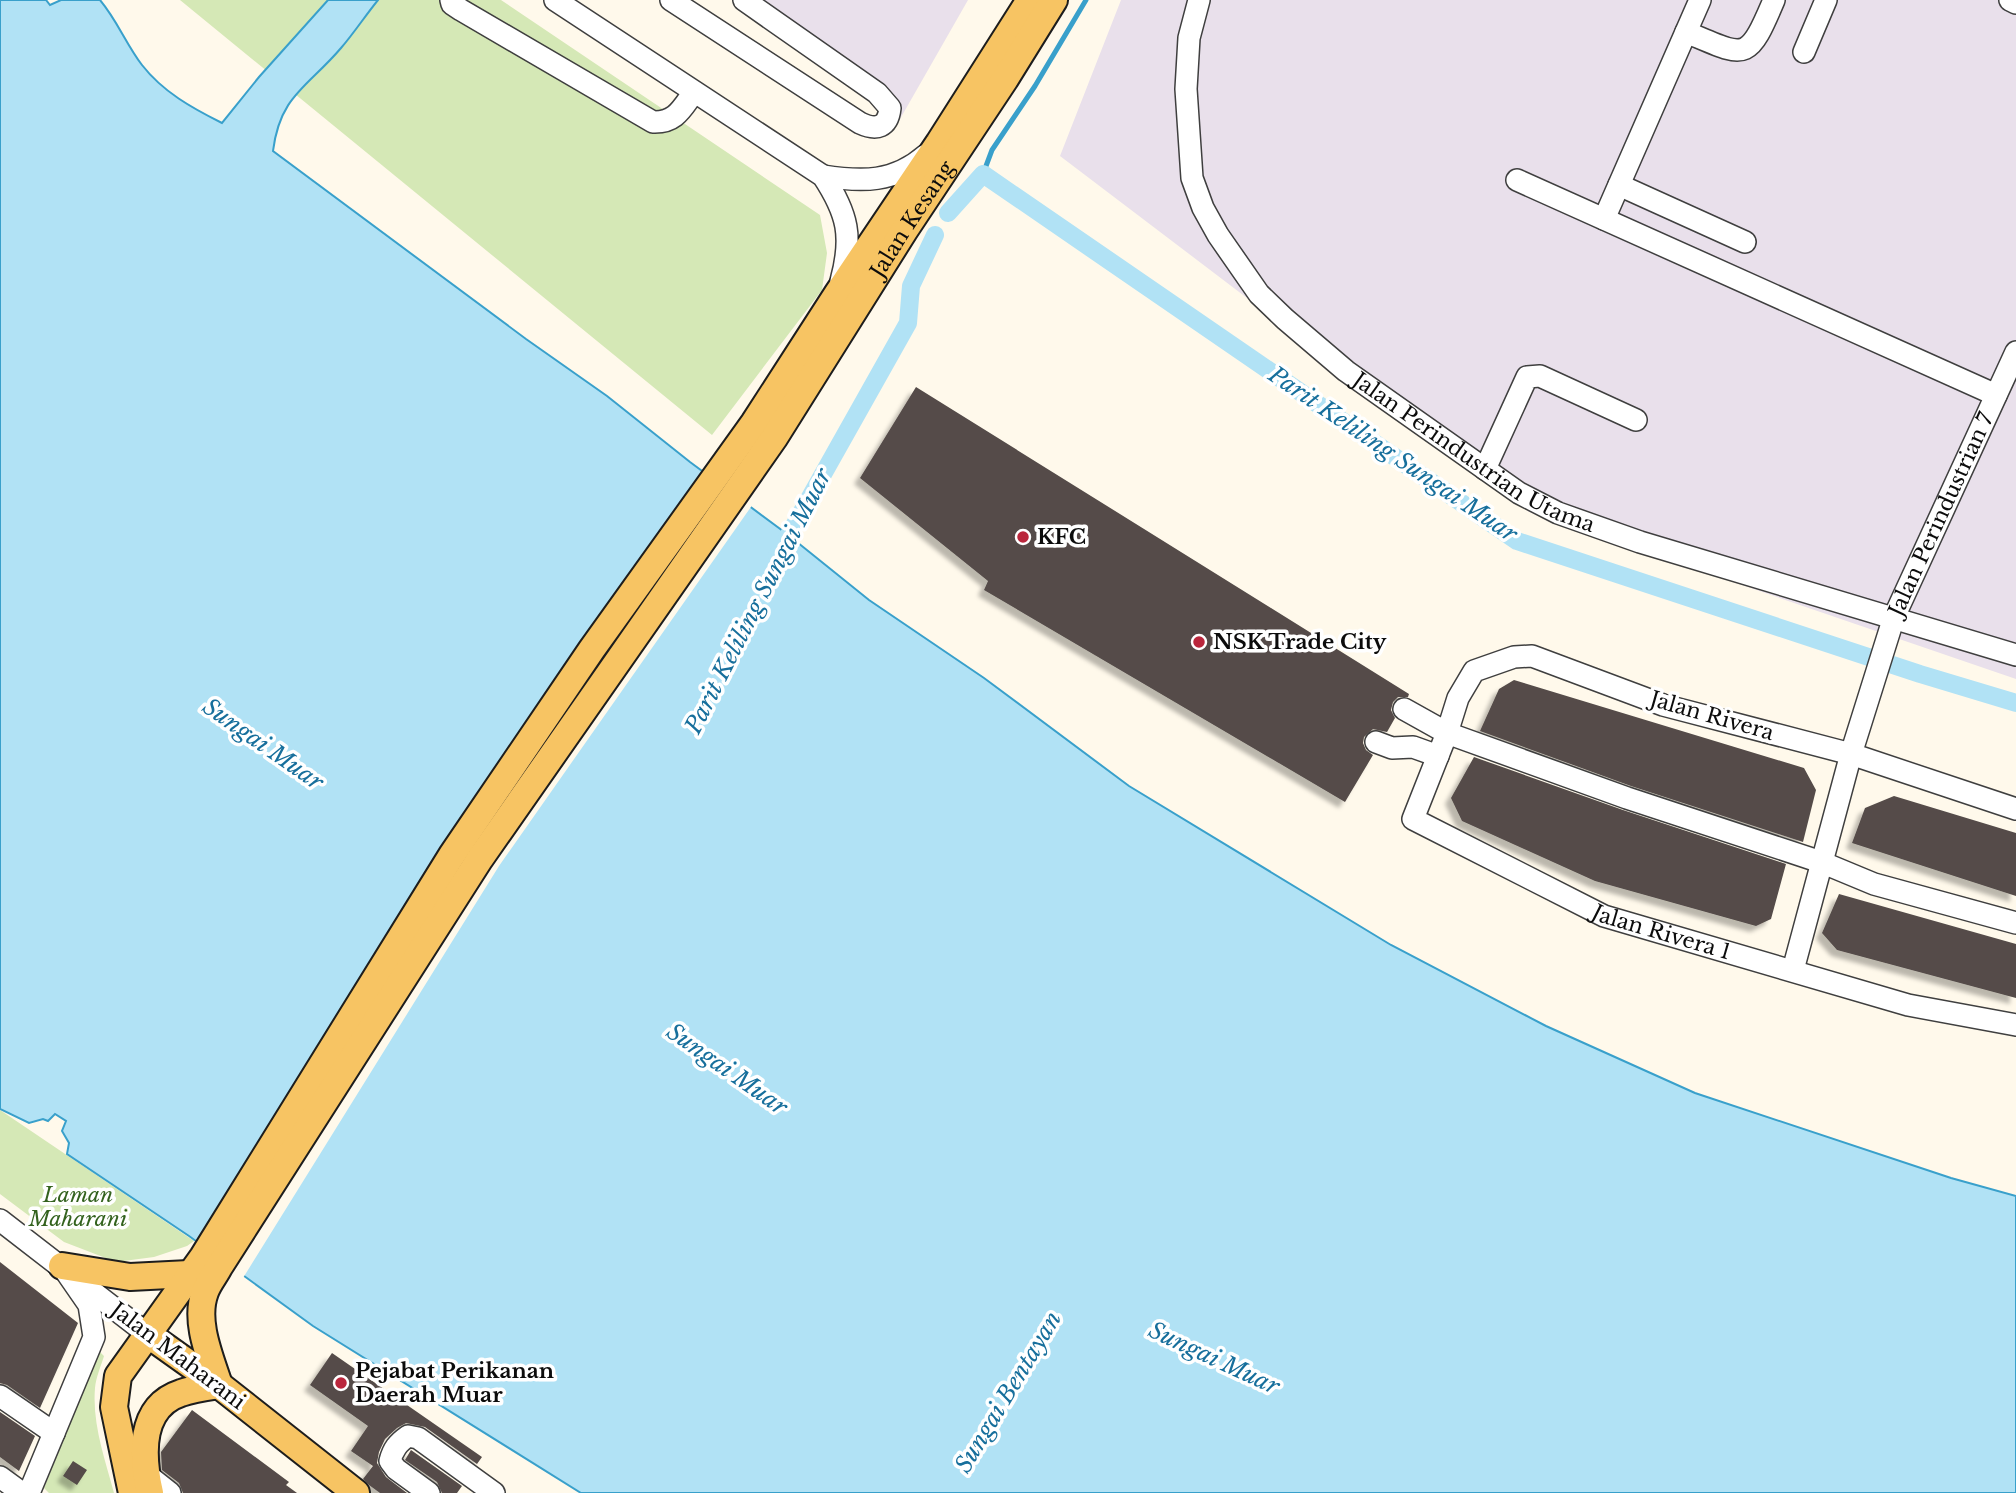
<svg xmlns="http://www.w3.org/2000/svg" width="2016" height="1493" font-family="'Libre Baskerville',serif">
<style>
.industrial{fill:#e9e0eb}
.green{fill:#d5e8b6}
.water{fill:#b1e2f5;stroke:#39a0cb;stroke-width:2}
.pier{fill:#fff9eb}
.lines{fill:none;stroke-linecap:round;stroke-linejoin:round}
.stream{stroke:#39a0cb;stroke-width:5}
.canal{stroke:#b1e2f5;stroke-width:18}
.building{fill:#544c49;filter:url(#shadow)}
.minor-casing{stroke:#3f3f3f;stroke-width:24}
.major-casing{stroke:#1d1d1d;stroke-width:30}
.minor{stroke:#fff;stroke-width:21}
.major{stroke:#f7c463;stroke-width:26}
.poi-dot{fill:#ba263c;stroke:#fff;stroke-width:2.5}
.labels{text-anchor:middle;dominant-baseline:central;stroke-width:7;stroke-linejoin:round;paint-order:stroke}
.street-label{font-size:21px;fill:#0c0c0c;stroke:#fff}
.poi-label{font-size:21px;font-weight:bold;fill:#0c0c0c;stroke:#fff;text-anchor:start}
.park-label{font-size:21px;font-style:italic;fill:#33621e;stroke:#fff}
.water-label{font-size:23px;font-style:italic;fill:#176f9c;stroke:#fff}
</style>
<defs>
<filter id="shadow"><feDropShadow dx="-6" dy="6" stdDeviation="2" flood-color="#0004"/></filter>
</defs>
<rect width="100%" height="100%" fill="#fff9eb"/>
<path class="industrial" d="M 747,0 L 968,0 L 900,119 Z
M 1121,0 L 2016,0 L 2016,679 L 1529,512 L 1060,156 Z"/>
<path class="green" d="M 180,0 L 501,0 L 820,215 L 827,253 L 822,290 L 712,435 Z
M 0,1110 L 194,1241 L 187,1246 L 154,1257 L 116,1262 L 64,1242 L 0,1194 Z
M 99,1351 L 104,1356 C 101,1366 96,1377 95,1388 C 92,1424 105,1459 114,1493 L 49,1493 L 44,1488 Z"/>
<path class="water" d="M 0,0 L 46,0 L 50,5 L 61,0 L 100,0 C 117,20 126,44 142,65 C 163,92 192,108 222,123 L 259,77 L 328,0 L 378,0 C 365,16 354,33 341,48 C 308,87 280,95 273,151 L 526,339 L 607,396 L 690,462 L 787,534 L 869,600 L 984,678 L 1129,786 L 1391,945 L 1546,1026 L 1695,1093 L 1951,1178 L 2016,1196 L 2016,1493 L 581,1493 L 313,1326 L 189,1236 L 67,1154 L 69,1143 L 62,1131 L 66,1121 L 55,1114 L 48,1121 L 43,1119 L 29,1123 L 0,1109 Z"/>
<path class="pier" d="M 707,470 L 753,504 L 499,866 L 243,1278 L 196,1245 Z"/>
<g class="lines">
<path class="stream" d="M 983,174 L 992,150 L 1035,86 L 1086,0"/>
<path class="canal" d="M 948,213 L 983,174 L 1517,541 L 1920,674 L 2016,703
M 777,556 L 908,323 L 911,286 L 935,235"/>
</g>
<path class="building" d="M 916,387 L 1409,694 L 1408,697 L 1398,697 L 1393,702 L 1391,710 L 1395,718 L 1387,732 L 1373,729 L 1364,737 L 1363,743 L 1366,750 L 1373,755 L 1345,802 L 984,590 L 988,581 L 860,478 Z
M 1514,680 L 1804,768 L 1816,790 L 1803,842 L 1631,786 L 1480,731 L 1499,689 Z
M 1474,757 L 1623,810 L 1786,864 L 1771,919 L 1756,926 L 1595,881 L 1462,821 L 1451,798 Z
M 1894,796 L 2016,833 L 2016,896 L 1852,843 L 1865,808 Z
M 1839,894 L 2016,944 L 2016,998 L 1837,950 L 1822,933 Z
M 0,1262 L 78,1323 L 40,1408 L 7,1385 L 0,1383 Z
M 332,1353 L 482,1457 L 477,1464 L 425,1427 L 406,1423 L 397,1428 L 385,1439 L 379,1452 L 377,1463 L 386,1477 L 407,1493 L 380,1493 L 369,1485 L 363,1479 L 373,1466 L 351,1451 L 368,1426 L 310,1385 Z
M 192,1410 L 289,1482 L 286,1485 L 297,1493 L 183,1493 L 179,1483 L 162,1470 L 161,1452 Z
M 0,1412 L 35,1436 L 19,1471 L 0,1457 Z
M 411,1450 L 462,1486 L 457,1493 L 442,1493 L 437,1482 L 405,1460 Z
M 73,1461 L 87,1470 L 77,1485 L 63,1476 Z"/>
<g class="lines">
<defs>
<g id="minor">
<path d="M 451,0 L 452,4 L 461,10 L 653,122 C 676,123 682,108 694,92"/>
<path d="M 555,0 L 823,176 C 848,214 853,237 841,281"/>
<path d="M 671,0 L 860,123 C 877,131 888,127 890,108 L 877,93 L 744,0"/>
<path id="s1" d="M 1199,0 L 1189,38 L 1186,89 L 1192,178 L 1203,208 L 1218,235 L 1259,294 L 1285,319 L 1346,371 L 1519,493 L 1558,513 L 1640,542 L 2016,655"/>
<path d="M 2010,0 L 2016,3"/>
<path d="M 1686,32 C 1746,57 1747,64 1774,0"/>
<path d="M 1804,52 L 1826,0"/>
<path d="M 823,176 C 862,182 894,183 926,155"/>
<path d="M 1517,180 L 1996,395"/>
<path d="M 1619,185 L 1745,242"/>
<path d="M 1604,219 L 1700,0"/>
<path d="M 1485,469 L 1527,377 L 1540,376 L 1636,420"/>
<path d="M 1404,709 L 1447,733 L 1627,798 L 1821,862 L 1874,884 L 2016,923"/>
<path d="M 1376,742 L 1392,748 L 1413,747 L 1438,756"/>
<path id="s2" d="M 2016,809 L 1851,754 L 1663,705 L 1532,656 L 1514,657 L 1474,671 L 1458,698 L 1447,733 L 1413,819 L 1604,916 L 1908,1005 L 2016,1025"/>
<path id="s3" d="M 1793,970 L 1851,754 L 1894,617 L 2016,352"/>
<path d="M 0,1220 L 146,1333"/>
<path d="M 0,1396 L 54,1433"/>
<path d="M 146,1474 L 170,1493"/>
<path d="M 0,1477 L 22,1493"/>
<path d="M 29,1493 L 94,1337 L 89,1305 L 62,1266"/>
<path d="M 429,1493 L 396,1469 L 390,1461 C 393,1449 398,1443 408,1436 L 418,1438 L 494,1493"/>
</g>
<g id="major">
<path d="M 62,1266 L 130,1277 L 189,1274"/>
<path d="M 146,1333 L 219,1385 L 356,1493"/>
<path d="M 132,1493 L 114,1407 L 118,1376 L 203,1257 L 452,855 L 592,649 L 754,423 L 838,293 L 939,143 L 1030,0"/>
<path id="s4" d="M 150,1493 C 142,1458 138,1407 181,1393 C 192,1389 206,1387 219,1385 C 210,1357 194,1321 205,1292 C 208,1283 215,1275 219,1267 L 479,860 L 774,438 L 904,231 L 1005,79 L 1054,0"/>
</g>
</defs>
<use href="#minor" class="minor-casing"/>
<use href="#major" class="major-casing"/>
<use href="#minor" class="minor"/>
<use href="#major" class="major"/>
</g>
<g class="poi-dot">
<circle cx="1023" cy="537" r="7"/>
<circle cx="1199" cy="642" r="7"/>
<circle cx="341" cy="1383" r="7"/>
</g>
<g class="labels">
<g class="street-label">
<text stroke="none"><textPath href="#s4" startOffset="1536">Jalan Kesang</textPath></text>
<text stroke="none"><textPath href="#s1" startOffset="583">Jalan Perindustrian Utama</textPath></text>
<text stroke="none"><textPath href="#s3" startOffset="480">Jalan Perindustrian 7</textPath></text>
<text transform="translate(1712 716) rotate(16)">Jalan Rivera</text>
<text stroke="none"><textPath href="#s2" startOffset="1003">Jalan Rivera 1</textPath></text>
<text transform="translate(178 1356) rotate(37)">Jalan Maharani</text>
</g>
<g class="poi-label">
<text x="1037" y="537">KFC</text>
<text x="1213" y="642">NSK Trade City</text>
<text x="355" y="1371">Pejabat Perikanan<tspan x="355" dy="24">Daerah Muar</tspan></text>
</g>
<g class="park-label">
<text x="78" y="1195">Laman<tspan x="78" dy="24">Maharani</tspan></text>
</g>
<g class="water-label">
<text transform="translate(1393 454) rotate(34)">Parit Keliling Sungai Muar</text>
<text transform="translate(758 601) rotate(-63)">Parit Keliling Sungai Muar</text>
<text transform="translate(263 744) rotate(35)">Sungai Muar</text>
<text transform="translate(727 1069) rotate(35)">Sungai Muar</text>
<text transform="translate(1214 1358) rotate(25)">Sungai Muar</text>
<text transform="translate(1008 1392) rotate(-59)">Sungai Bentayan</text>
</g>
</g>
</svg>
